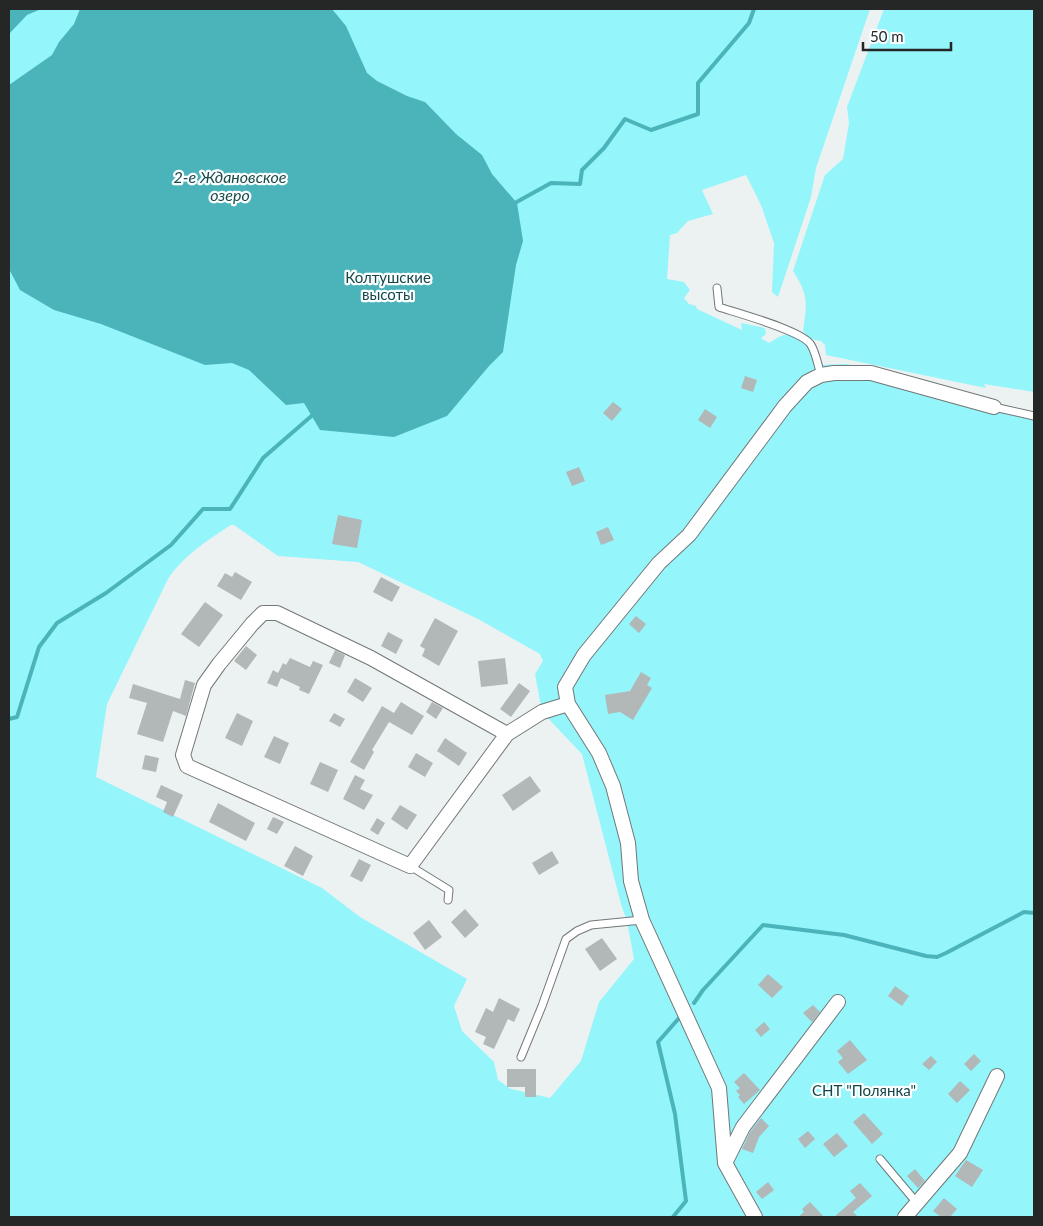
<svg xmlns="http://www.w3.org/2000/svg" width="1043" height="1226" font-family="Lato,sans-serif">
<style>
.green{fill:#94f5fb;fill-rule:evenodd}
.water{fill:#4bb4ba}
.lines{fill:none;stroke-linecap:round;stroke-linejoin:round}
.stream{stroke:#4bb4ba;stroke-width:4}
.building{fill:#b2b7b8}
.service-casing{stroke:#727778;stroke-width:9}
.minor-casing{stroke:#727778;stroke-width:16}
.service{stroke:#fff;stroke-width:7}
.minor{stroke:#fff;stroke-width:14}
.labels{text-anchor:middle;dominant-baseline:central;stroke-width:4.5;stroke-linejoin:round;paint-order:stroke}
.park-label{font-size:15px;fill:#154547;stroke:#fbffff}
.water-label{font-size:16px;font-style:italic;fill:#19484a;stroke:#fbffff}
</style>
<rect width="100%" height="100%" fill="#ecf2f2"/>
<path class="green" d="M 9,9 L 870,9 L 816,168 L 811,197 L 778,297 L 772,292 L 774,243 L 761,205 L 746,175 L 702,190 L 713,214 L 688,221 L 677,233 L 670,235 L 667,279 L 684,282 L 690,290 L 684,298 L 689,304 L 696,306 L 697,309 L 742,330 L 741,323 L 765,328 L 766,334 L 761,338 L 769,343 C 774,340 779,336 784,335 C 799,331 813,349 813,362 L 818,365 L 847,364 L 976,401 L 1034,413 L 1034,1217 L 9,1217 ZM 231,525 L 234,525 L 278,556 L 358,562 L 478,619 L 540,654 L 543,661 L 535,674 L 542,712 L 582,754 L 621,904 L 627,921 L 634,959 L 599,1002 L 581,1061 L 550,1098 L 511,1089 L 498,1080 L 494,1062 L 462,1031 L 454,1006 L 467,979 L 360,917 L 322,888 L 96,777 L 107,704 L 168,579 C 183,556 208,540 231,525 Z
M 884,9 L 1034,9 L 1034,392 L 984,384 L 986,388 L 826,355 L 825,345 L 821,341 L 810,339 L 803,331 C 807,303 809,296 793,271 L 825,175 L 843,159 L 849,123 L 847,107 Z"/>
<path class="water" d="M 9,9 L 41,9 L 27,15 L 9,34 Z
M 80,9 L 332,9 L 346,26 L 367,73 L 377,81 L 407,96 L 425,102 L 456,134 L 482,155 L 492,174 L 517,203 L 523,241 L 516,265 L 503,352 L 489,366 L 447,416 L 394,437 L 320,430 L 304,403 L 286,405 L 249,370 L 232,363 L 205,365 L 101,324 L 54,310 L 20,290 L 9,269 L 9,85 L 52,55 L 59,42 L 74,24 Z"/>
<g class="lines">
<path class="stream" d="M 513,204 L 551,183 L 580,184 L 582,170 L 604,148 L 625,119 L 651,130 L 698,114 L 698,83 L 749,23 L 754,9
M 9,719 L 17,717 L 39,647 L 57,623 L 106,593 L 171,545 L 203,509 L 230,509 L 263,458 L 316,412
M 694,1003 L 703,990 L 763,925 L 844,935 L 926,956 L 937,957 L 946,953 L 1024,912 L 1034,913
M 673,1217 L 686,1201 L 675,1114 L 658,1042 L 680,1017"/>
</g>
<path class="building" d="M 745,376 L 757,380 L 753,392 L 741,388 Z
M 613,402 L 622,409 L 612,421 L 603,413 Z
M 705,409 L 717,417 L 710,428 L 698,420 Z
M 579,467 L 585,481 L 572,486 L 566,472 Z
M 338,515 L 362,520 L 357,548 L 332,544 Z
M 608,527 L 614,540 L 601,545 L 596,532 Z
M 235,572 L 252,582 L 241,600 L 217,586 L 225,573 L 232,577 Z
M 381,577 L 400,587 L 392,602 L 373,592 Z
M 205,602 L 223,615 L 199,647 L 181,634 Z
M 636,616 L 646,624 L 639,633 L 629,624 Z
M 435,618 L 458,631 L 439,666 L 422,656 L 425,649 L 420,646 Z
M 388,632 L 403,640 L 396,654 L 381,646 Z
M 246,646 L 257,655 L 246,670 L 234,661 Z
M 335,650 L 345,655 L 340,668 L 329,663 Z
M 290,658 L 310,667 L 313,661 L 323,665 L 309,694 L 299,690 L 300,687 L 281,678 L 277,687 L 267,683 L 273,670 L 278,673 L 283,663 L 286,665 Z
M 505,658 L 508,684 L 481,687 L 478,661 Z
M 641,672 L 651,678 L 647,685 L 652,688 L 633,720 L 620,712 L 608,714 L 605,695 L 630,691 Z
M 355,678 L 372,688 L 363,702 L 347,692 Z
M 185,680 L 195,683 L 186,716 L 173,711 L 163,742 L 137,734 L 147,703 L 129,698 L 133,684 L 180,699 Z
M 519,683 L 530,691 L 511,717 L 500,709 Z
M 401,702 L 424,716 L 412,735 L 389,722 L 372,750 L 374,752 L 364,770 L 350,762 L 382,706 L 394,713 Z
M 432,702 L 443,708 L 436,719 L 426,712 Z
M 237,713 L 253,721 L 242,746 L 225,738 Z
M 334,713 L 345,719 L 340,727 L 329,721 Z
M 274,736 L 289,743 L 280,764 L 264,757 Z
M 445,738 L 467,753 L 459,766 L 437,751 Z
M 416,753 L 433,763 L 425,777 L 408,767 Z
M 145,755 L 159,758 L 156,772 L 142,769 Z
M 320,762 L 338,770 L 328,792 L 310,784 Z
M 355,775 L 365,780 L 360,789 L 373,795 L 364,810 L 343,799 Z
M 530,776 L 541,791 L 513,811 L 502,795 Z
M 161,785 L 183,795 L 173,817 L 163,812 L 167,802 L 156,797 Z
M 218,803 L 255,823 L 246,841 L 209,822 Z
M 400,805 L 417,815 L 407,830 L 391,819 Z
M 273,817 L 284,822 L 277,834 L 267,829 Z
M 377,818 L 385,823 L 378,835 L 370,830 Z
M 295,846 L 313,856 L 303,876 L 284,866 Z
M 552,851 L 559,863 L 539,875 L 532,863 Z
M 359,859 L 371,865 L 362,882 L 350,876 Z
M 465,909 L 479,925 L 465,938 L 451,922 Z
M 429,920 L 442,937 L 425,950 L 413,933 Z
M 602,938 L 617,959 L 600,971 L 585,949 Z
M 768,974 L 783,987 L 772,998 L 758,985 Z
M 895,986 L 909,996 L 902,1006 L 888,996 Z
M 499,998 L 520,1009 L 514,1022 L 508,1019 L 494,1049 L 483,1044 L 486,1037 L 475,1032 L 486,1008 L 493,1012 Z
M 813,1005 L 820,1012 L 812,1022 L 803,1013 Z
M 764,1022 L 770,1029 L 761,1037 L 755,1030 Z
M 850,1040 L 867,1060 L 848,1074 L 838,1062 L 843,1058 L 837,1051 Z
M 974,1054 L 981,1061 L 971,1071 L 964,1064 Z
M 931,1056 L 937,1062 L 929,1070 L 922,1064 Z
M 507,1069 L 536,1069 L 536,1097 L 525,1097 L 525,1087 L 507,1087 Z
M 744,1073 L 760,1090 L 744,1104 L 738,1097 L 740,1095 L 736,1091 L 740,1088 L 734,1082 Z
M 960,1081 L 970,1090 L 957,1103 L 948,1094 Z
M 864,1113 L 883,1134 L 872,1144 L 853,1122 Z
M 761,1118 L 769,1126 L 759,1137 L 753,1153 L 742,1149 L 750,1132 Z
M 808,1131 L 815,1139 L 805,1148 L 798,1139 Z
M 837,1133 L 848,1146 L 834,1157 L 823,1144 Z
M 966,1160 L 983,1170 L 972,1187 L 955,1176 Z
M 915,1169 L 925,1181 L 918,1188 L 907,1176 Z
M 768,1182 L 774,1190 L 762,1199 L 756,1192 Z
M 860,1183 L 872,1196 L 853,1212 L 858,1217 L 834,1217 L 856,1198 L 850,1191 Z
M 944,1198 L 957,1209 L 950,1217 L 941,1217 L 933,1211 Z
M 810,1202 L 824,1217 L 798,1217 L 804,1212 L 802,1209 Z"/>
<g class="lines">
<defs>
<path id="service" d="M 717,288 L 719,307 C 737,313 804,331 811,345 C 816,353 818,366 821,375
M 994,407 L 1034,416
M 410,866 L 449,890 L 448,900
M 521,1057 L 542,1006 L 566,939 L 577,931 L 591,925 L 642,920
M 880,1159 L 917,1203"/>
<path id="minor" d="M 507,734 L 410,866 L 187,766 L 183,755 L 204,685 L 219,664 L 252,624 L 263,613 L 277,613 L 371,658 L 507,734 L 542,712 L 568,704
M 725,1163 L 743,1127 L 838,1002
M 755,1217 L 725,1163 L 719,1088 L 642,920 L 631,881 L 628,843 L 613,786 L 599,753 L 568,704 L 565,687 L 584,655 L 659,563 L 689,535 L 785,406 L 807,382 L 821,375 L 834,373 L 871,373 L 994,407
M 905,1217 L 960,1153 L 997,1076"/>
</defs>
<use href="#service" class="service-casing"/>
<use href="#minor" class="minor-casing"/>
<use href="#service" class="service"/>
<use href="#minor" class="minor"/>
</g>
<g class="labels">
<g class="park-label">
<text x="388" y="277">Колтушские<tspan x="388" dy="17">высоты</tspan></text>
<text x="864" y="1090">СНТ "Полянка"</text>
</g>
<g class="water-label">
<text x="230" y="176">2-е Ждановское<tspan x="230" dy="18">озеро</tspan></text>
</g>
</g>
<rect width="1043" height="1226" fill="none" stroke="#252727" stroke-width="20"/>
<path d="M863 42v8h88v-8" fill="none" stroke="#252727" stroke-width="2.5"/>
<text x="870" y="42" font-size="15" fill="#252727" stroke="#fbffff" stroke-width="4" paint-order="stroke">50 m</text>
</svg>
